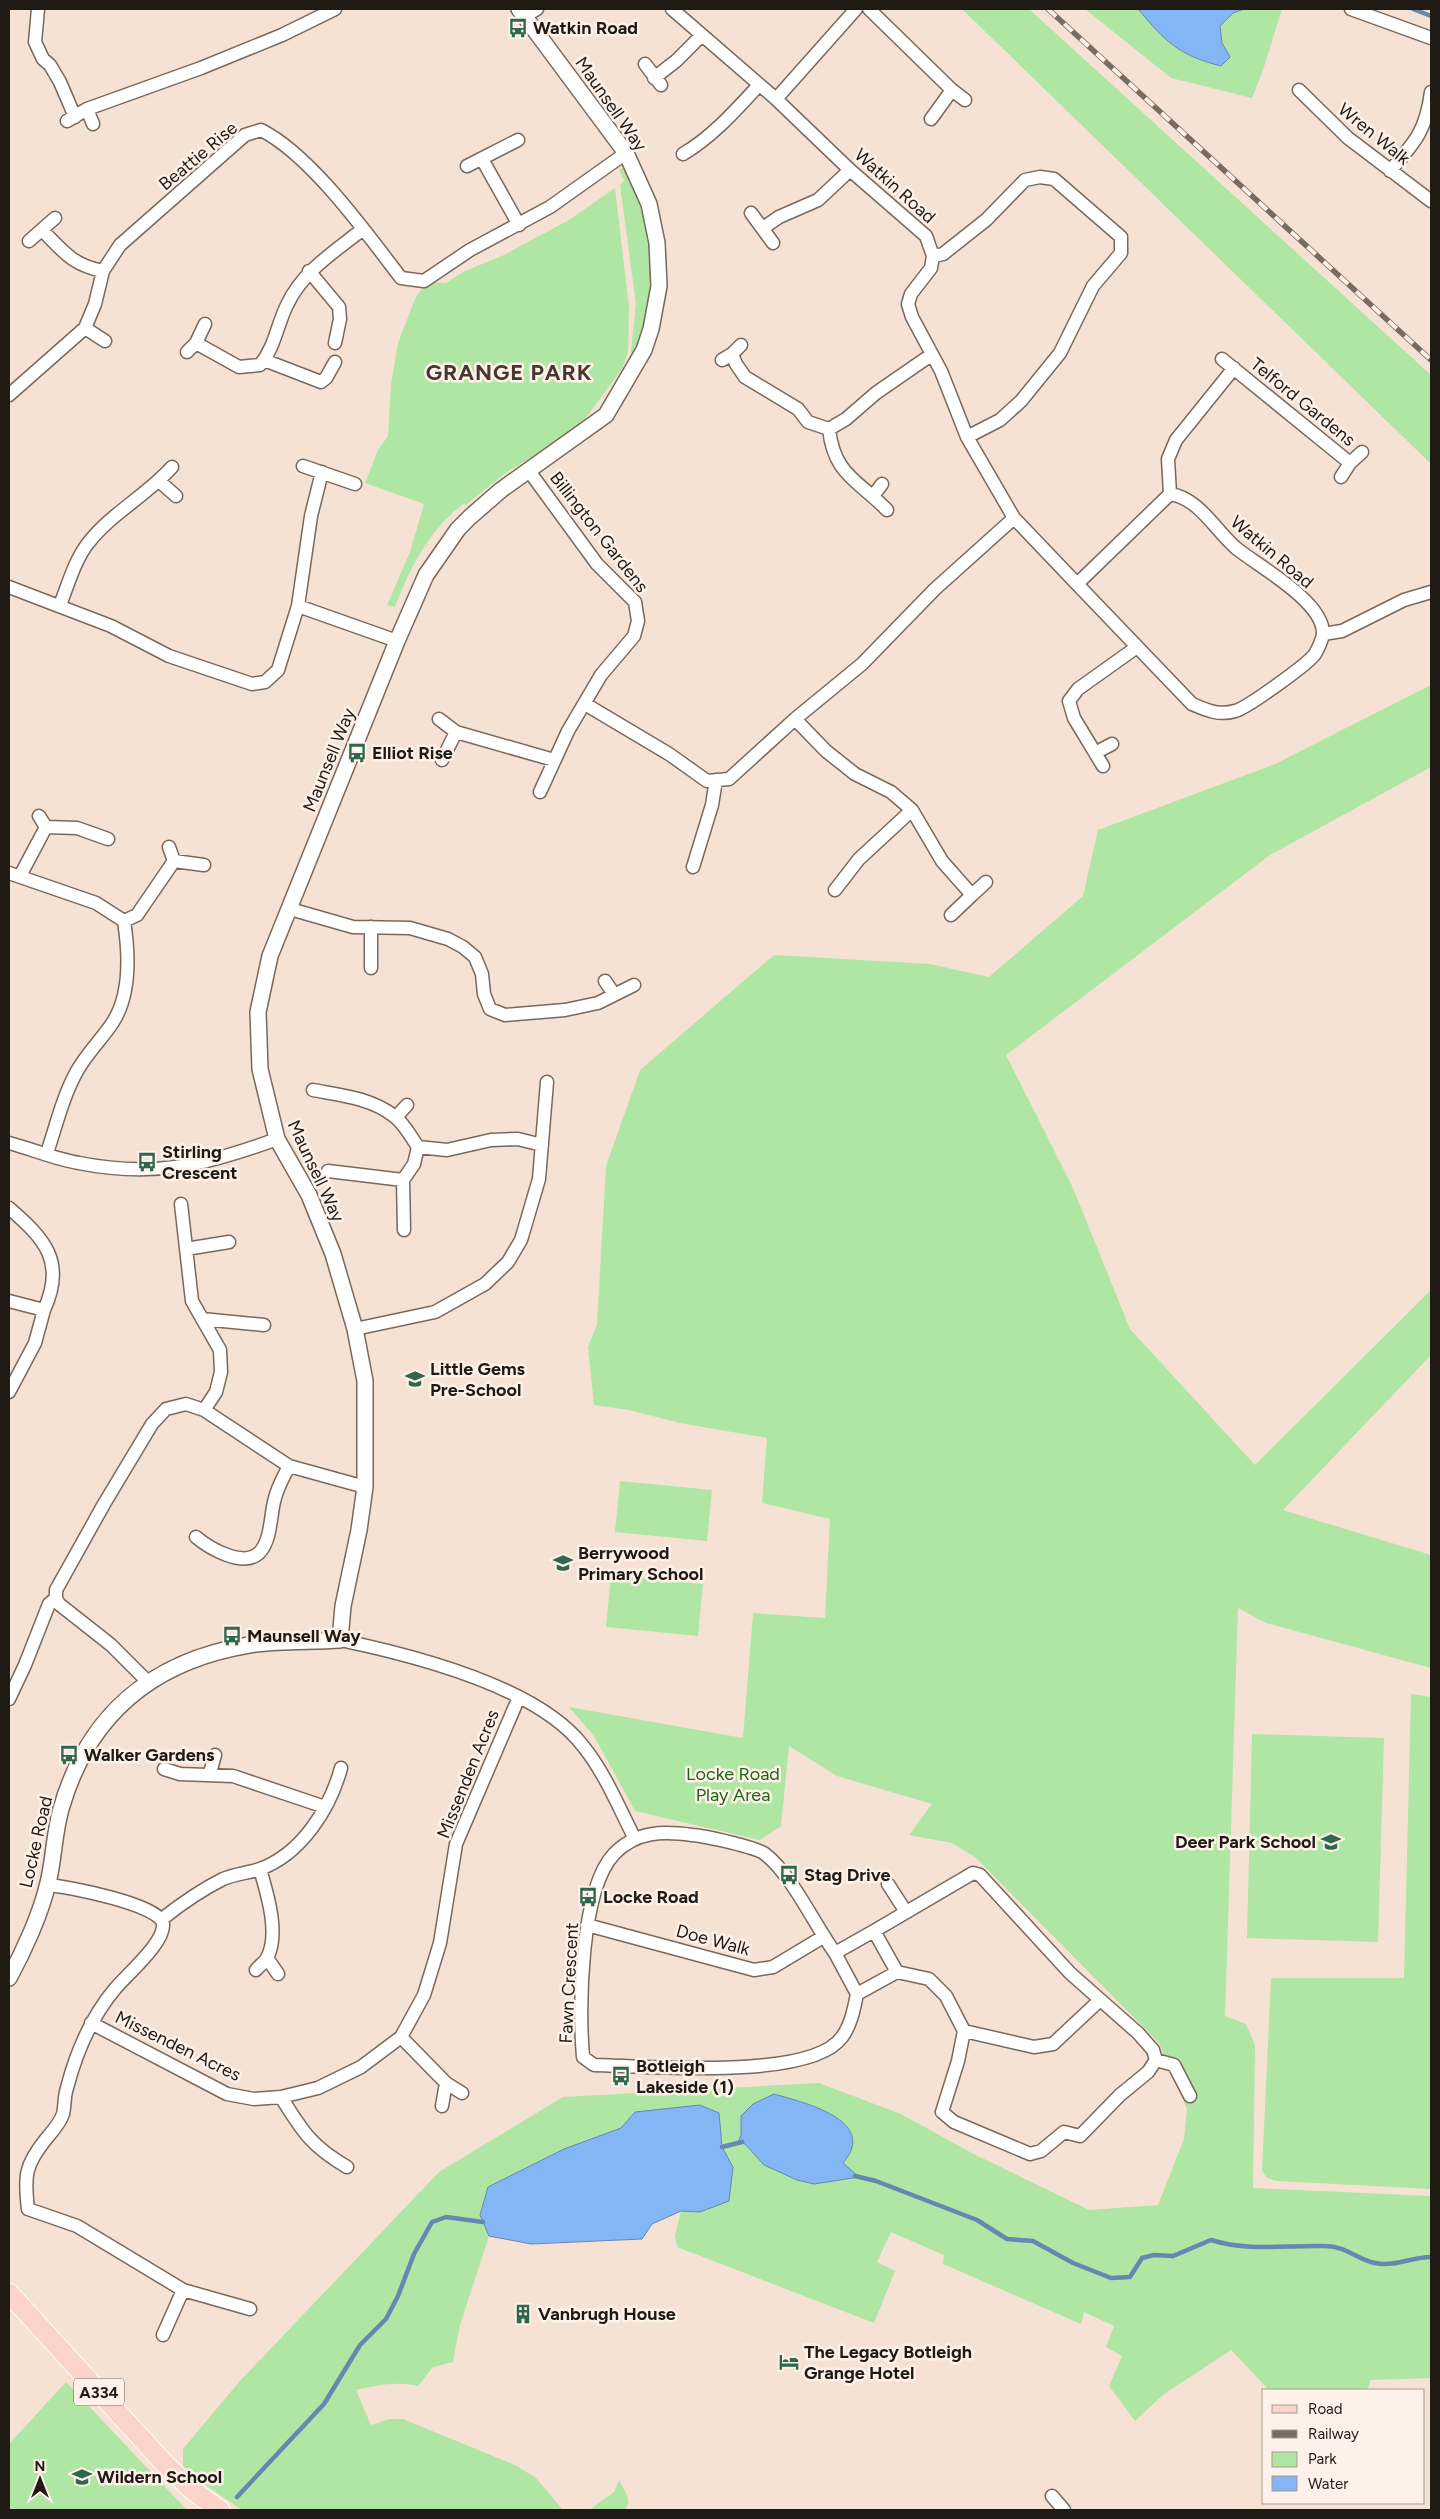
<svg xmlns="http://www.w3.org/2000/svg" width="1440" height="2519" font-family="Figtree,sans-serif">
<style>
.green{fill:#afe6a4}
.water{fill:#84b6f5;stroke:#6687b2}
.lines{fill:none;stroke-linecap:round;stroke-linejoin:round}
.stream{stroke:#6687b2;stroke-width:4.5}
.minor-casing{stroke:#79685c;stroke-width:15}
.tertiary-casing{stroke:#79685c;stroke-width:18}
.primary-casing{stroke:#fff;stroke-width:21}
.minor{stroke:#fff;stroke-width:12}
.tertiary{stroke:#fff;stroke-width:15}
.primary{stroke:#fad4cb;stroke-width:19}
.rail-casing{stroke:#776b63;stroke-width:5.5}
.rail{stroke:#fdf1e9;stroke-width:4;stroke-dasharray:11;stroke-linecap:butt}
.labels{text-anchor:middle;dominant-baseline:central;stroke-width:5;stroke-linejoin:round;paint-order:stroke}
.shield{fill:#fdf1e9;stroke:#625a55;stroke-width:1}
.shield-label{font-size:16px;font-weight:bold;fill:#201a15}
.poi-label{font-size:18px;font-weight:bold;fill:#201a15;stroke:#fdf1e9;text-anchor:start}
.street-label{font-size:18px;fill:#201a15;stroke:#fdf1e9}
.park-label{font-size:18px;fill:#20660f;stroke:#fdf1e9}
.district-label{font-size:22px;font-weight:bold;letter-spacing:1px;fill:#47382d;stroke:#fdf1e9}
</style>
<rect width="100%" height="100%" fill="#f6e2d4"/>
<path class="green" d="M 962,9 L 1029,9 L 1431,375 L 1431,464 Z
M 1085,9 L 1282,9 L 1263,70 L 1252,98 L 1171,78 Z
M 622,168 C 630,172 632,182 636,190 C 660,243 654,305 632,358 L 631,351 L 636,304 L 620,185 L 624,181 L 619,170 Z
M 615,188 L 629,307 L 628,352 L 622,369 L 585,419 L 569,435 L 504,474 L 466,505 L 463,504 C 429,530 410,568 395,607 L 387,605 L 410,552 L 424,504 L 365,483 L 378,450 L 388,436 L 391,384 L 398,343 L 415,299 L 426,282 L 446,283 L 465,271 L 504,255 L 569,220 Z
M 1431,685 L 1431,767 L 1270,855 L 1006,1055 L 1073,1188 L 1130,1329 L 1255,1465 L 1431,1290 L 1431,1355 L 1283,1510 L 1431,1555 L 1431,1668 L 1266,1623 L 1238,1608 L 1225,2016 L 1246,2024 L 1255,2045 L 1253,2188 L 1431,2196 L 1431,2378 L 1371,2380 L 1367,2390 L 1269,2390 L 1231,2350 L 1164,2394 L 1135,2421 L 1109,2386 L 1122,2356 L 1106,2347 L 1114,2326 L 1084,2312 L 1081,2324 L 943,2264 L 944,2255 L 891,2232 L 877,2262 L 895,2271 L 874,2323 L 677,2247 L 675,2235 L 681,2211 L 700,2212 L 729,2200 L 733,2167 L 722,2147 L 719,2113 L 635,2112 L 621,2128 L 564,2149 L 488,2187 L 480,2215 L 489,2236 L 460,2325 L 453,2362 L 433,2367 L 418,2386 C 396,2381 377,2385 356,2390 L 371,2425 L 389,2419 L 403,2419 L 515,2465 L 536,2478 L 563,2510 L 242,2510 L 183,2470 L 183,2449 L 239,2382 L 439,2172 L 563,2097 L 819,2083 L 901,2114 L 970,2152 L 1089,2210 L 1158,2205 L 1184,2139 L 1187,2109 L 1159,2043 L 975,1857 L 952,1843 L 909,1835 L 932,1804 L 837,1776 L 789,1746 L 781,1826 L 760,1840 L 635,1811 L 594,1736 L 569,1707 L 743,1738 L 753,1613 L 825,1618 L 830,1519 L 762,1503 L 767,1438 L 680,1423 L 629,1410 L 594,1405 L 588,1347 L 597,1324 L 606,1166 L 640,1070 L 774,955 L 930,964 L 989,977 L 1083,896 L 1098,830 L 1273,765 Z
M 620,1481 L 712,1490 L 707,1541 L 615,1532 Z
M 611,1575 L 703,1584 L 698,1636 L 606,1627 Z
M 1411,1694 L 1431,1697 L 1431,2189 L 1277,2181 L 1267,2178 L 1262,2171 L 1271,1978 L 1404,1978 Z
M 1252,1734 L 1384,1738 L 1378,1942 L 1247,1938 Z
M 66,2382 L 187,2510 L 9,2510 L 9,2444 Z
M 619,2480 C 624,2490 633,2500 625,2510 L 589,2510 L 614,2492 Z"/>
<path class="water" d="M 1138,9 L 1244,9 L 1233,13 L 1220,26 L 1222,43 L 1230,57 L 1221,66 C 1178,55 1166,42 1138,9 Z
M 774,2094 C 802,2102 880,2120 843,2163 L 859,2177 L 814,2184 L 797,2180 L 764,2165 L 745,2144 L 738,2142 L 741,2135 L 741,2116 L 753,2104 Z
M 700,2105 L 719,2113 L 722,2147 L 733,2167 L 729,2201 L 700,2212 L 681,2211 L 652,2224 L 642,2239 L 531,2244 L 489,2236 L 480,2215 L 488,2187 L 564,2149 L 621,2128 L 635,2112 Z"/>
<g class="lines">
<path class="stream" d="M 1413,9 L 1431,16
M 722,2147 L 742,2142
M 855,2176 L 876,2181 L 977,2220 L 1007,2239 L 1033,2241 L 1073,2263 L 1111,2278 L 1130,2277 L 1142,2258 L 1154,2255 L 1173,2256 L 1211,2240 C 1250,2252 1285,2245 1325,2246 C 1347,2246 1357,2260 1375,2263 C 1395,2267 1412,2257 1431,2257
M 237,2497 L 324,2404 L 360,2345 L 386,2319 L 398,2296 L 414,2254 L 432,2222 L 446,2217 L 483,2222"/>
<defs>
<path id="minor" d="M 38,9 L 35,42 L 43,59 L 50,65 L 60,82 L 75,117
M 672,9 L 776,99 L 850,170 L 926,236 L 933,256 L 931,268 L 911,294 L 908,304 L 912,317 L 941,371 L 967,437 L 1014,518 L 1077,584
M 869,9 L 952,90 L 965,100
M 1351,9 L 1431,38
M 525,16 L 537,9
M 645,64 L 661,85
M 654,78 L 676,61 L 702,35
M 1299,90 L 1348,138 L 1431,201
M 776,99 L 856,9
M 87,109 L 93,124
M 931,119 L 952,90
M 67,121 L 87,109 L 201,68 L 282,35 L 335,9
M 683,154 C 712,137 736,110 759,85
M 482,159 L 519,225
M 467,166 L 518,140
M 1390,171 C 1415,142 1426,131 1431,92
M 751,213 L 773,243
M 763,228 L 779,217 L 818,200 L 850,170
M 42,230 C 63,251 72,265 103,271
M 29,241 L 55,218
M 933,256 L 943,254 L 986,220 L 1025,180 L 1040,177 L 1054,179 L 1121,237 L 1121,253 L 1093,286 L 1060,353 L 1021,401 L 1000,420 L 967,437
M 309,271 L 339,307 L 340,319 L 335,343
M 85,328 L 105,341
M 196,343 L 239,367 L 260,365 C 275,347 277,325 287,305 C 303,271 334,252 363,229
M 187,352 L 196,343 L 205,324
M 732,354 L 741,345
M 1222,359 L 1350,463 L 1341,477
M 264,360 L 321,382 L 326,378 L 335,362
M 722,360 L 732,354 L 736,364 L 745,377 L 798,409 L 808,422 L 829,429 L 846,419 L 876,393 L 931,355
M 9,395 L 85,328 L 95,304 L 103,271 L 120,245 L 245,135 L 261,130 C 311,155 367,234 401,278 L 424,281 L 470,250 L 550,207 L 626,153
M 829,429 C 834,475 858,480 887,510
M 1350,463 L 1362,452
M 303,466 L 355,484
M 529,471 L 597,564 L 635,602 L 638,621 L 634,636 L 601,675 L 568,731 L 540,792
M 159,481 L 176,496
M 1170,494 C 1199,498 1215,530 1236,548 C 1258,566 1323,601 1323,633 C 1323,638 1318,649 1315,654 C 1308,664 1247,708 1235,711 C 1219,716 1206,710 1192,704 L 1077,584 Z
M 1170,494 L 1168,459 L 1176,440 L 1234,368
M 873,496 L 882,484
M 9,587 L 111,626 L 169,656 L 252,684 L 265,682 L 278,670 L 298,606 L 311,516 L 322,472
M 60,605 C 68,585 75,559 89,542 C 112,513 147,495 172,467
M 298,606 L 397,641
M 1323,634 L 1342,631 L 1404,600 L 1431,592
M 585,704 L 669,754 L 707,781 L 729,779 L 795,719 L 862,664 L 935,589 L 1014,518
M 439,719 L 456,732 L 554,760
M 795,719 L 826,751 L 855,774 L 891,792 L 912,810 L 942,861 L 972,895 L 986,882
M 1095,753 L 1112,744
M 442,760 L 456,732
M 1103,766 L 1074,718 L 1069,701 L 1078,689 L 1137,647
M 39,816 L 46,827
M 174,861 L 204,865
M 693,867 L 712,805 L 716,780
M 9,873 L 96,903 L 124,921 C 129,953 131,994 113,1022 C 102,1039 87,1053 77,1071 C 63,1096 56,1126 47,1153
M 20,876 L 46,827 L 77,828 L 108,839
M 835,890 L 859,859 L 912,810
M 290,909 L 353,927 L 410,928 L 448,939 L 463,947 L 475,957 L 482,974 L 484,994 L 490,1009 L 505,1015 L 565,1010 L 598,1003 L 634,985
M 951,915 L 972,895
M 124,921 L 137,915 L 174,861 L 169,847
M 371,927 L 371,968
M 605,981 L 614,994
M 313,1090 C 340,1095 371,1098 394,1116 C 404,1123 411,1137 418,1147 L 447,1150 L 491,1140 L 518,1139 L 542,1145
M 396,1117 L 407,1105
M 9,1143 C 32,1149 55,1159 79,1163 C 154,1178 206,1165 277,1139
M 328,1171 L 403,1180
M 181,1204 L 192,1301 L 220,1350 L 221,1372 L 216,1392 L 204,1410
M 9,1208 C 45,1239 66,1262 44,1310
M 404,1230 L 403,1180 L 414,1164 L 418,1147
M 186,1249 L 229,1242
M 9,1301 L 44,1310 L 35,1343 L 9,1392
M 202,1319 L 264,1325
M 355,1329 L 435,1312 L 485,1284 L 508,1262 L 521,1240 L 539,1179 L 547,1082
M 196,1537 C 209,1548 243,1568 259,1553 C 272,1540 270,1514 275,1498 C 278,1486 284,1476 289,1466
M 340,1640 C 412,1655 537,1686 583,1746 C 605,1773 619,1808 635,1839
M 148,1682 L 111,1645 L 59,1604 L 56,1598 L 56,1590 L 104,1504 L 152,1424 L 166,1409 L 186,1404 L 204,1410 L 289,1466 L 365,1487
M 9,1699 L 25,1665 L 49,1604 L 56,1598
M 164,1769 L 180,1774 L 233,1776 L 325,1807
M 210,1773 L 215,1755
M 888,1884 L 906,1912
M 48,1885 C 66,1886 162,1905 163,1924 C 165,1943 126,1975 114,1990 C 91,2018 76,2053 67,2088 C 64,2096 65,2106 63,2114 C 60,2123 52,2132 46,2139 C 25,2165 24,2176 28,2209 L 77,2226 L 183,2290 L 250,2309
M 162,1919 C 181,1904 201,1890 223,1879 C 234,1874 248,1873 260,1869 C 301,1854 330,1809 341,1768
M 587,1925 L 754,1970 L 773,1967 L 823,1937
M 874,1931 L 973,1873 L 980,1875 L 1070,1973 L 1138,2033 L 1153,2050 L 1156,2060 L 1174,2065 L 1190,2096
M 874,1931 L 897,1972 L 857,1994 L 835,1953 Z
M 835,1953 C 814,1924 792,1875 765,1854 C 756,1847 705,1836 692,1835 C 663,1831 636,1831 614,1854 C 580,1890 579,2008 583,2057 L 594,2065 C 645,2066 811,2081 842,2037 C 851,2025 854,2009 857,1994
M 267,1958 L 278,1974
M 256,1970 C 259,1966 265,1962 267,1958 C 280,1934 267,1893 260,1869
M 897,1972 L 929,1979 L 946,1996 L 964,2031 L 958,2061 L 942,2112 L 954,2122 L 1030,2154 L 1041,2151 L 1064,2132 L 1080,2136 L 1120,2095 L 1148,2072 L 1156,2060
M 91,2023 L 227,2094 L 254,2099 L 281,2097 L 318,2088 L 361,2067 L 401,2037 L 424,1995 L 440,1943 L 456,1844 L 519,1697
M 964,2031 L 1034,2047 L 1053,2044 L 1100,2000
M 401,2037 L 446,2083 L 462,2093
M 281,2097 C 303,2132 311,2146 347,2167
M 442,2106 L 446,2083
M 163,2335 L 183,2290
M 1052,2496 L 1064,2510"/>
<path id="tertiary" d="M 9,1978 C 24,1951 41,1913 48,1883 C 54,1859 54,1833 61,1809 C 88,1714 153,1661 249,1645 C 279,1640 311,1642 340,1640 L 343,1606 L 359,1530 L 365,1487 L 365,1381 L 355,1329 L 333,1254 L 309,1195 L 277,1139 L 260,1069 L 258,1012 L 270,956 L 397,641 L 426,575 L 458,529 L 470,517 L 501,490 L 606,415 L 644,350 L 651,329 L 659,286 L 657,243 L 649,204 L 626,153 L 519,9"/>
<path id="primary" d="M 9,2293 L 162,2461 L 192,2490 L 220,2510"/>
</defs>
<use href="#minor" class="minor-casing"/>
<use href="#tertiary" class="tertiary-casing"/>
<use href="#primary" class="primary-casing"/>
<use href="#minor" class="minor"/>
<use href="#tertiary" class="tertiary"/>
<use href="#primary" class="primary"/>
<defs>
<path id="rail" d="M 1048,9 L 1431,360"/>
</defs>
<use href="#rail" class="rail-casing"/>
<use href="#rail" class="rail"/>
</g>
<defs>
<symbol id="bus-bare" viewBox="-9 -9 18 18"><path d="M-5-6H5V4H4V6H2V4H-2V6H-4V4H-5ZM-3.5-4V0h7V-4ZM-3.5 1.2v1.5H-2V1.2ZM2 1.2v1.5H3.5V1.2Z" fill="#30664c" stroke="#fdf1e9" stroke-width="2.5" paint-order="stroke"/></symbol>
<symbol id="school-bare" viewBox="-9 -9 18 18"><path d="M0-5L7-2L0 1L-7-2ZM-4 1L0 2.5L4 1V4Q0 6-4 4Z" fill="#30664c" stroke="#fdf1e9" stroke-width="2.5" paint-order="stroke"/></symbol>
<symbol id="building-bare" viewBox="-9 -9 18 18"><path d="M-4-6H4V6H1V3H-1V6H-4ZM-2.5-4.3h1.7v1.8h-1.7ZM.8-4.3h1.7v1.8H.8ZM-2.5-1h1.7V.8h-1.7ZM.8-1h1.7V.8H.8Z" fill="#30664c" stroke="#fdf1e9" stroke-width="2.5" paint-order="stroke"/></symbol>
<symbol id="hotel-bare" viewBox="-9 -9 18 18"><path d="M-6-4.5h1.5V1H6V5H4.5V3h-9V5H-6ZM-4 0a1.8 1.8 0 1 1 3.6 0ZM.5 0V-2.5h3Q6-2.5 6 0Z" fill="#30664c" stroke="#fdf1e9" stroke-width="2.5" paint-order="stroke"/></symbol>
</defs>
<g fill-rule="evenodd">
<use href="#bus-bare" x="504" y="14" width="28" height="28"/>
<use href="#bus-bare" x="343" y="739" width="28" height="28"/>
<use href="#bus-bare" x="133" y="1148" width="28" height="28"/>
<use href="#school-bare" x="401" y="1365" width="28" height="28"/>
<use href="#school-bare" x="549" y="1549" width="28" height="28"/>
<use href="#bus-bare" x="218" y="1622" width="28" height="28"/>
<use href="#bus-bare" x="55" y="1741" width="28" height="28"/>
<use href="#school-bare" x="1317" y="1828" width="28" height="28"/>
<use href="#bus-bare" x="775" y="1861" width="28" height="28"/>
<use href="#bus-bare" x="574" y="1883" width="28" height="28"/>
<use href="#bus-bare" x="607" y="2062" width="28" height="28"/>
<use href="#building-bare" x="509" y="2300" width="28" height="28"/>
<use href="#hotel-bare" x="775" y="2348" width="28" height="28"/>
<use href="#school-bare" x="68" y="2463" width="28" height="28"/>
</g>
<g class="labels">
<rect class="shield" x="74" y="2378.5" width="50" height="27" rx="4"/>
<g class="shield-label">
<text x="99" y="2392">A334</text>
</g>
<g class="poi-label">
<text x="533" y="28">Watkin Road</text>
<text x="372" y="753">Elliot Rise</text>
<text x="162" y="1152">Stirling<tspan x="162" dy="21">Crescent</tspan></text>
<text x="430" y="1369">Little Gems<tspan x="430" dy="21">Pre-School</tspan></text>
<text x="578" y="1553">Berrywood<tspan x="578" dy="21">Primary School</tspan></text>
<text x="247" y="1636">Maunsell Way</text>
<text x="84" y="1755">Walker Gardens</text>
<text x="1316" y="1842" text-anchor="end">Deer Park School</text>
<text x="804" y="1875">Stag Drive</text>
<text x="603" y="1897">Locke Road</text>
<text x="636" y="2066">Botleigh<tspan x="636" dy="21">Lakeside (1)</tspan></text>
<text x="538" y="2314">Vanbrugh House</text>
<text x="804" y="2352">The Legacy Botleigh<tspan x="804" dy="21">Grange Hotel</tspan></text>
<text x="97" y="2477">Wildern School</text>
</g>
<g class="street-label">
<text transform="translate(611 104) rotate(55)">Maunsell Way</text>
<text transform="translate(1374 134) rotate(39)">Wren Walk</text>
<text transform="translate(198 156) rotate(-40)">Beattie Rise</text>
<text transform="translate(895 186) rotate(42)">Watkin Road</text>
<text transform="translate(1303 402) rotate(39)">Telford Gardens</text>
<text transform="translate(599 532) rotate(52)">Billington Gardens</text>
<text transform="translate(1272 552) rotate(40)">Watkin Road</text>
<text transform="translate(329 760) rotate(-68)">Maunsell Way</text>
<text transform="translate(316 1171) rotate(65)">Maunsell Way</text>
<text transform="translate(468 1774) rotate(-68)">Missenden Acres</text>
<text transform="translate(36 1842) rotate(-77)">Locke Road</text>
<text transform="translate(713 1940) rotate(15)">Doe Walk</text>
<text transform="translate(569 1983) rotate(-87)">Fawn Crescent</text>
<text transform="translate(178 2046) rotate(26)">Missenden Acres</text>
</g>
<g class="park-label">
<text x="733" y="1774">Locke Road<tspan x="733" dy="21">Play Area</tspan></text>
</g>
<g class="district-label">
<text x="509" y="372">GRANGE PARK</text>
</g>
</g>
<rect width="1440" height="2519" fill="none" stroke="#201a15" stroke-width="20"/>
<rect x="1262" y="2389" width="162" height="115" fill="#fdf1e9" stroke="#a59b94"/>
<rect x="1272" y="2405" width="25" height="8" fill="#fad4cb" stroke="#a59b94"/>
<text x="1308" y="2414" font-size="15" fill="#201a15">Road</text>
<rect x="1272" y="2430" width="25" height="8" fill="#776b63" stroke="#a59b94"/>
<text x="1308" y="2439" font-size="15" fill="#201a15">Railway</text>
<rect x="1272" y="2452" width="25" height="15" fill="#afe6a4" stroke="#a59b94"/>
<text x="1308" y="2464" font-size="15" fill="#201a15">Park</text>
<rect x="1272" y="2476" width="25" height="15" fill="#84b6f5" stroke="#a59b94"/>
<text x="1308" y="2489" font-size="15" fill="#201a15">Water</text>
<g transform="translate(40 2479)" stroke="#fdf1e9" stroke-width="4" paint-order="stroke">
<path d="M0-4L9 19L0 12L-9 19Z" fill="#201a15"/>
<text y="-8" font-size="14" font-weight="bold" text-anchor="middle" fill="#201a15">N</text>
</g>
</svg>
